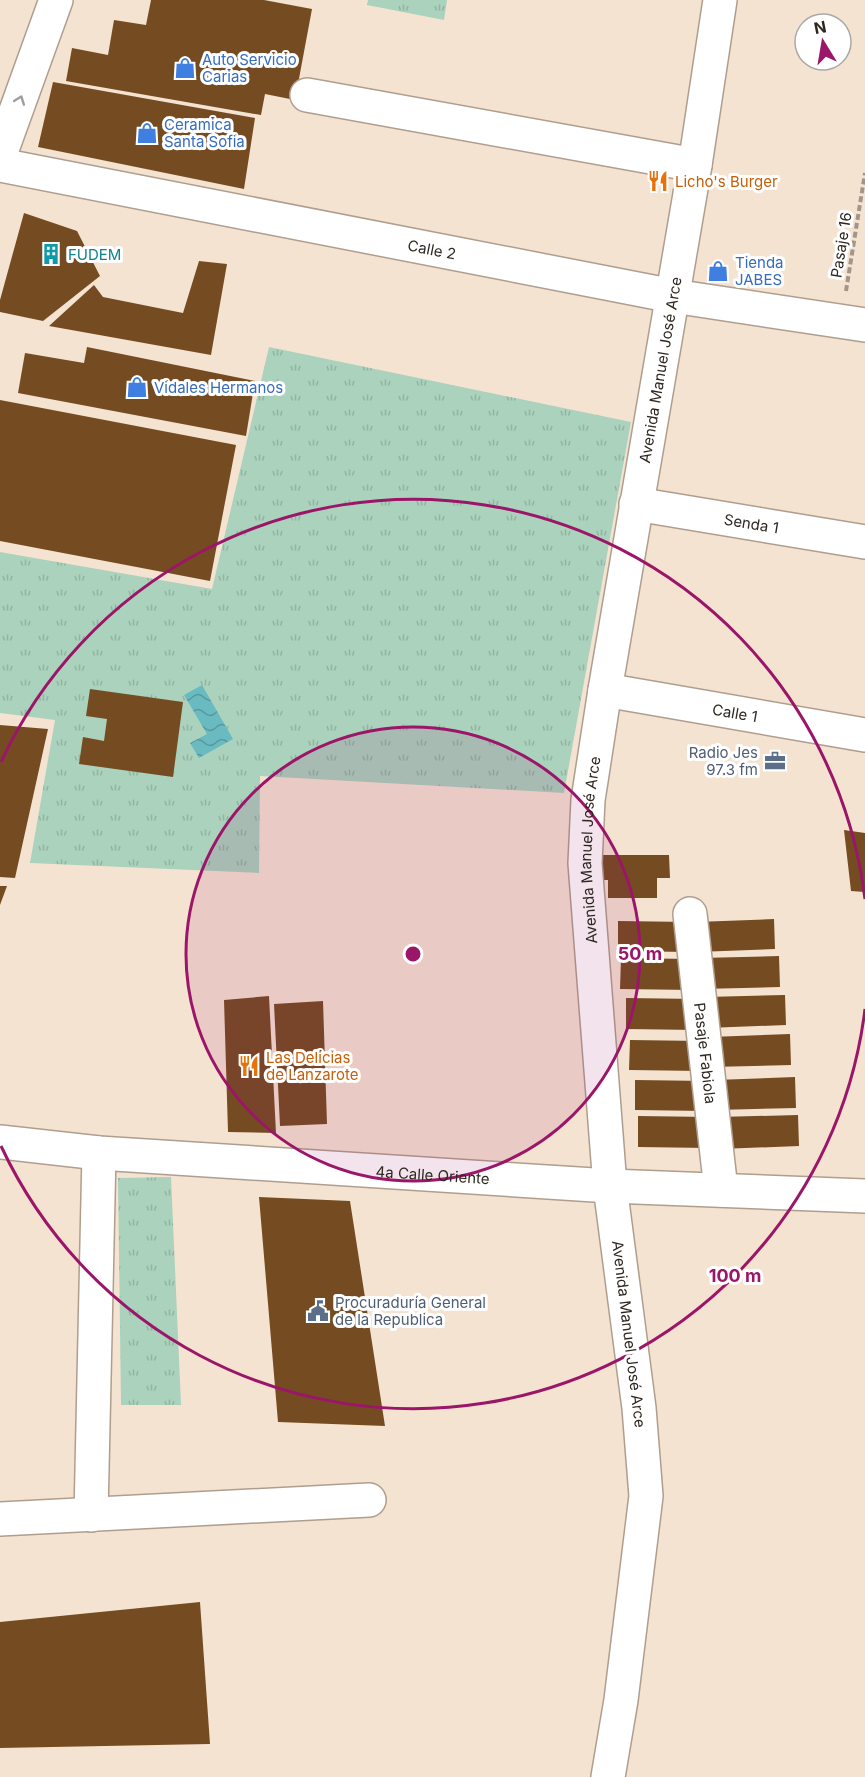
<svg xmlns="http://www.w3.org/2000/svg" width="865" height="1777" font-family="Inter,sans-serif">
<style>
.grass{fill:url(#grass-tufts)}
.water{fill:url(#water-waves)}
.building{fill:#754c22}
.lines{fill:none;stroke-linecap:round;stroke-linejoin:round}
.minor-casing{stroke:#af9e8f;stroke-width:36}
.primary-casing{stroke:#af9e8f;stroke-width:36}
.path{stroke:#a39689;stroke-width:4;stroke-dasharray:6 3;stroke-linecap:butt}
.minor{stroke:#fff;stroke-width:33}
.primary{stroke:#fff;stroke-width:33}
.oneway{stroke:#a09e9b}
.ring{fill:none;stroke:#9b1668;stroke-width:3}
.labels{text-anchor:middle;dominant-baseline:central;stroke-width:6;stroke-linejoin:round;paint-order:stroke}
.shop-label{font-size:15px;fill:#366cbe;stroke:#fff;text-anchor:start}
.food-label{font-size:15px;fill:#c56008;stroke:#fff;text-anchor:start}
.street-label{font-size:15px;fill:#2d2720;stroke:#fff}
.culture-label{font-size:15px;fill:#0d838f;stroke:#fff;text-anchor:start}
.service-label{font-size:15px;fill:#4e5e75;stroke:#fff;text-anchor:end}
.centre{fill:#9b1668;stroke:#fff;stroke-width:3}
.ring-label{font-size:18px;text-anchor:middle;font-weight:bold;fill:#9b1668;stroke:#fff;stroke-width:6;stroke-linejoin:round;paint-order:stroke}
</style>
<defs>
<pattern id="grass-tufts" width="24" height="20" patternUnits="userSpaceOnUse" patternTransform="scale(1.5)"><rect width="24" height="20" fill="#aad2bd"/><path d="M3 7l-1-3M5 7V3M7 7l1-3M15 17l-1-3M17 17v-4M19 17l1-3" fill="none" stroke="#93b4a2"/></pattern>
<pattern id="water-waves" width="16" height="10" patternUnits="userSpaceOnUse" patternTransform="scale(1.5)"><rect width="16" height="10" fill="#6abbc1"/><path d="M0 5q4-4 8 0t8 0" fill="none" stroke="#58989c"/></pattern>
</defs>
<rect width="100%" height="100%" fill="#f5e3d2"/>
<path class="grass" d="M 368,0 L 447,0 L 444,20 L 367,5 Z
M 269,347 L 631,422 L 564,793 L 260,776 L 259,873 L 30,863 L 55,720 L 0,713 L 0,552 L 212,589 Z
M 171,1177 L 181,1405 L 121,1405 L 118,1178 Z"/>
<path class="water" d="M 202,685 L 233,739 L 199,758 L 190,743 L 207,734 L 184,695 Z"/>
<path class="building" d="M 151,0 L 264,0 L 312,9 L 295,100 L 265,94 L 261,115 L 66,81 L 72,48 L 108,55 L 114,20 L 146,25 Z
M 53,82 L 255,118 L 244,189 L 38,147 Z
M 24,213 L 77,231 L 100,276 L 43,321 L 0,312 L 0,300 Z
M 199,261 L 227,264 L 211,355 L 49,326 L 94,285 L 103,297 L 183,313 Z
M 87,347 L 255,381 L 246,436 L 18,393 L 25,353 L 84,363 Z
M 0,400 L 236,445 L 210,581 L 0,541 Z
M 90,689 L 183,702 L 173,777 L 79,764 L 83,737 L 104,741 L 107,719 L 86,716 Z
M 0,725 L 48,729 L 15,878 L 0,877 Z
M 844,830 L 865,833 L 865,892 L 851,891 Z
M 601,855 L 669,855 L 670,878 L 657,878 L 657,898 L 608,898 L 608,880 L 600,880 Z
M 0,886 L 7,886 L 0,905 Z
M 774,919 L 775,949 L 697,952 L 696,922 Z
M 618,921 L 690,922 L 689,952 L 618,951 Z
M 779,956 L 780,987 L 701,989 L 700,958 Z
M 621,958 L 692,959 L 692,990 L 620,989 Z
M 785,995 L 786,1025 L 707,1028 L 706,997 Z
M 269,996 L 276,1133 L 228,1132 L 224,1000 Z
M 626,998 L 698,999 L 697,1030 L 626,1029 Z
M 323,1001 L 327,1124 L 280,1126 L 274,1004 Z
M 790,1034 L 791,1065 L 711,1067 L 710,1037 Z
M 630,1040 L 701,1041 L 701,1071 L 629,1070 Z
M 795,1077 L 796,1108 L 716,1110 L 715,1080 Z
M 635,1080 L 707,1081 L 706,1111 L 635,1110 Z
M 798,1115 L 799,1146 L 720,1149 L 719,1117 Z
M 638,1116 L 710,1117 L 709,1148 L 638,1147 Z
M 259,1197 L 350,1201 L 385,1426 L 278,1422 Z
M 200,1602 L 210,1744 L 0,1748 L 0,1622 Z"/>
<g class="lines">
<defs>
<g id="minor">
<path d="M 307,95 L 695,165"/>
<path id="s1" d="M 0,165 L 673,296 L 865,325"/>
<path id="s2" d="M 636,504 L 865,542"/>
<path id="s3" d="M 605,690 L 865,735"/>
<path id="s4" d="M 690,914 L 721,1190"/>
<path id="s5" d="M 0,1142 L 99,1153 L 610,1186 L 865,1196"/>
<path d="M 91,1515 L 99,1153"/>
<path d="M 0,1519 L 369,1500"/>
<path id="s6" d="M 608,1777 L 621,1700 L 646,1496 L 639,1408 L 610,1186 L 585,863 L 588,800 L 605,690 L 695,165 L 720,0"/>
</g>
<path id="primary" d="M 0,155 L 56,0"/>
</defs>
<use href="#minor" class="minor-casing"/>
<use href="#primary" class="primary-casing"/>
<path class="path" d="M 846,291 L 865,173"/>
<use href="#minor" class="minor"/>
<use href="#primary" class="primary"/>
</g>
<defs><path id="oneway-chevron" d="M-2-3.5L2.5 0L-2 3.5" fill="none" stroke-width="1.6" stroke-linecap="round" stroke-linejoin="round" transform="scale(1.5)"/></defs>
<use class="oneway" href="#oneway-chevron" transform="translate(20 100) rotate(-70)"/>
<circle cx="413" cy="954" r="227" fill="#9b1668" fill-opacity=".12"/>
<g class="ring">
<circle cx="413" cy="954" r="227"/>
<path d="M865 1009A455 455 0 0 1 1 1146M1 762A455 455 0 0 1 865 899"/>
</g>
<defs>
<symbol id="shop-bare" viewBox="-9 -9 18 18"><path d="M-5-2.5h2.3a2.7 3.5 0 0 1 5.4 0H5L5.5 6h-11ZM-1.5-2.5h3a1.5 2.3 0 0 0-3 0Z" fill="#3f7fe0" stroke="#fff" stroke-width="2.5" paint-order="stroke"/></symbol>
<symbol id="restaurant-bare" viewBox="-9 -9 18 18"><path d="M-5-6h1v4h1v-4h1v4h1v-4h1v5L-1.5 .5V6h-2V.5L-5-1ZM5-6V6H3V1.5H1.5Q1.5-4 5-6Z" fill="#e8710a" stroke="#fff" stroke-width="2.5" paint-order="stroke"/></symbol>
<symbol id="building-bare" viewBox="-9 -9 18 18"><path d="M-4-6H4V6H1V3H-1V6H-4ZM-2.5-4.3h1.7v1.8h-1.7ZM.8-4.3h1.7v1.8H.8ZM-2.5-1h1.7V.8h-1.7ZM.8-1h1.7V.8H.8Z" fill="#0f9aa8" stroke="#fff" stroke-width="2.5" paint-order="stroke"/></symbol>
<symbol id="office-bare" viewBox="-9 -9 18 18"><path d="M-6-3h4V-5.5h4V-3h4V5H-6ZM-1-4.5V-3h2v-1.5ZM-6 0V1H6V0Z" fill="#5c6f8a" stroke="#fff" stroke-width="2.5" paint-order="stroke"/></symbol>
<symbol id="civic-bare" viewBox="-9 -9 18 18"><path d="M-.6-6.5H3V-4.5H.6V-3L4-1V1h2V6H-6V1h2V-1L-.6-3ZM-1.2 2.5V6h2.4V2.5Z" fill="#5c6f8a" stroke="#fff" stroke-width="2.5" paint-order="stroke"/></symbol>
</defs>
<g fill-rule="evenodd">
<use href="#shop-bare" x="170" y="53" width="30" height="30"/>
<use href="#shop-bare" x="132" y="118" width="30" height="30"/>
<use href="#restaurant-bare" x="643" y="166" width="30" height="30"/>
<use href="#building-bare" x="36" y="239" width="30" height="30"/>
<use href="#shop-bare" x="703" y="256" width="30" height="30"/>
<use href="#shop-bare" x="122" y="372" width="30" height="30"/>
<use href="#office-bare" x="760" y="746" width="30" height="30"/>
<use href="#restaurant-bare" x="234" y="1051" width="30" height="30"/>
<use href="#civic-bare" x="303" y="1296" width="30" height="30"/>
</g>
<g class="labels">
<g class="shop-label">
<text x="202" y="59">Auto Servicio<tspan x="202" dy="17">Carias</tspan></text>
<text x="164" y="124">Ceramica<tspan x="164" dy="17">Santa Sofia</tspan></text>
<text x="735" y="262">Tienda<tspan x="735" dy="17">JABES</tspan></text>
<text x="154" y="387">Vidales Hermanos</text>
</g>
<g class="food-label">
<text x="675" y="181">Licho's Burger</text>
<text x="266" y="1057">Las Delicias<tspan x="266" dy="17">de Lanzarote</tspan></text>
</g>
<g class="street-label">
<text transform="translate(841 245) rotate(-81)">Pasaje 16</text>
<text stroke="none"><textPath href="#s1" startOffset="440">Calle 2</textPath></text>
<text stroke="none"><textPath href="#s6" startOffset="1419">Avenida Manuel José Arce</textPath></text>
<text stroke="none"><textPath href="#s2" startOffset="117">Senda 1</textPath></text>
<text stroke="none"><textPath href="#s3" startOffset="132">Calle 1</textPath></text>
<text stroke="none"><textPath href="#s6" startOffset="933">Avenida Manuel José Arce</textPath></text>
<text stroke="none"><textPath href="#s4" startOffset="140">Pasaje Fabiola</textPath></text>
<text stroke="none"><textPath href="#s5" startOffset="434">4a Calle Oriente</textPath></text>
<text transform="translate(629 1334) rotate(83)">Avenida Manuel José Arce</text>
</g>
<g class="culture-label">
<text x="68" y="254">FUDEM</text>
</g>
<g class="service-label">
<text x="758" y="752">Radio Jes<tspan x="758" dy="17">97.3 fm</tspan></text>
<text x="335" y="1302" text-anchor="start">Procuraduría General<tspan x="335" dy="17">de la Republica</tspan></text>
</g>
</g>
<circle cx="413" cy="954" r="9" class="centre"/>
<g class="ring-label">
<text x="640" y="960">50 m</text>
<text x="735" y="1282">100 m</text>
</g>
<g transform="translate(823 42) rotate(349)"><circle r="28" fill="#ffffff" stroke="#aba9a6" stroke-width="1.5"/>
<path d="M0-4.5L10 22L0 15L-10 22Z" fill="#9b1668"/>
<text y="-9" font-size="16" font-weight="bold" text-anchor="middle" fill="#2d2720">N</text>
</g>
</svg>
